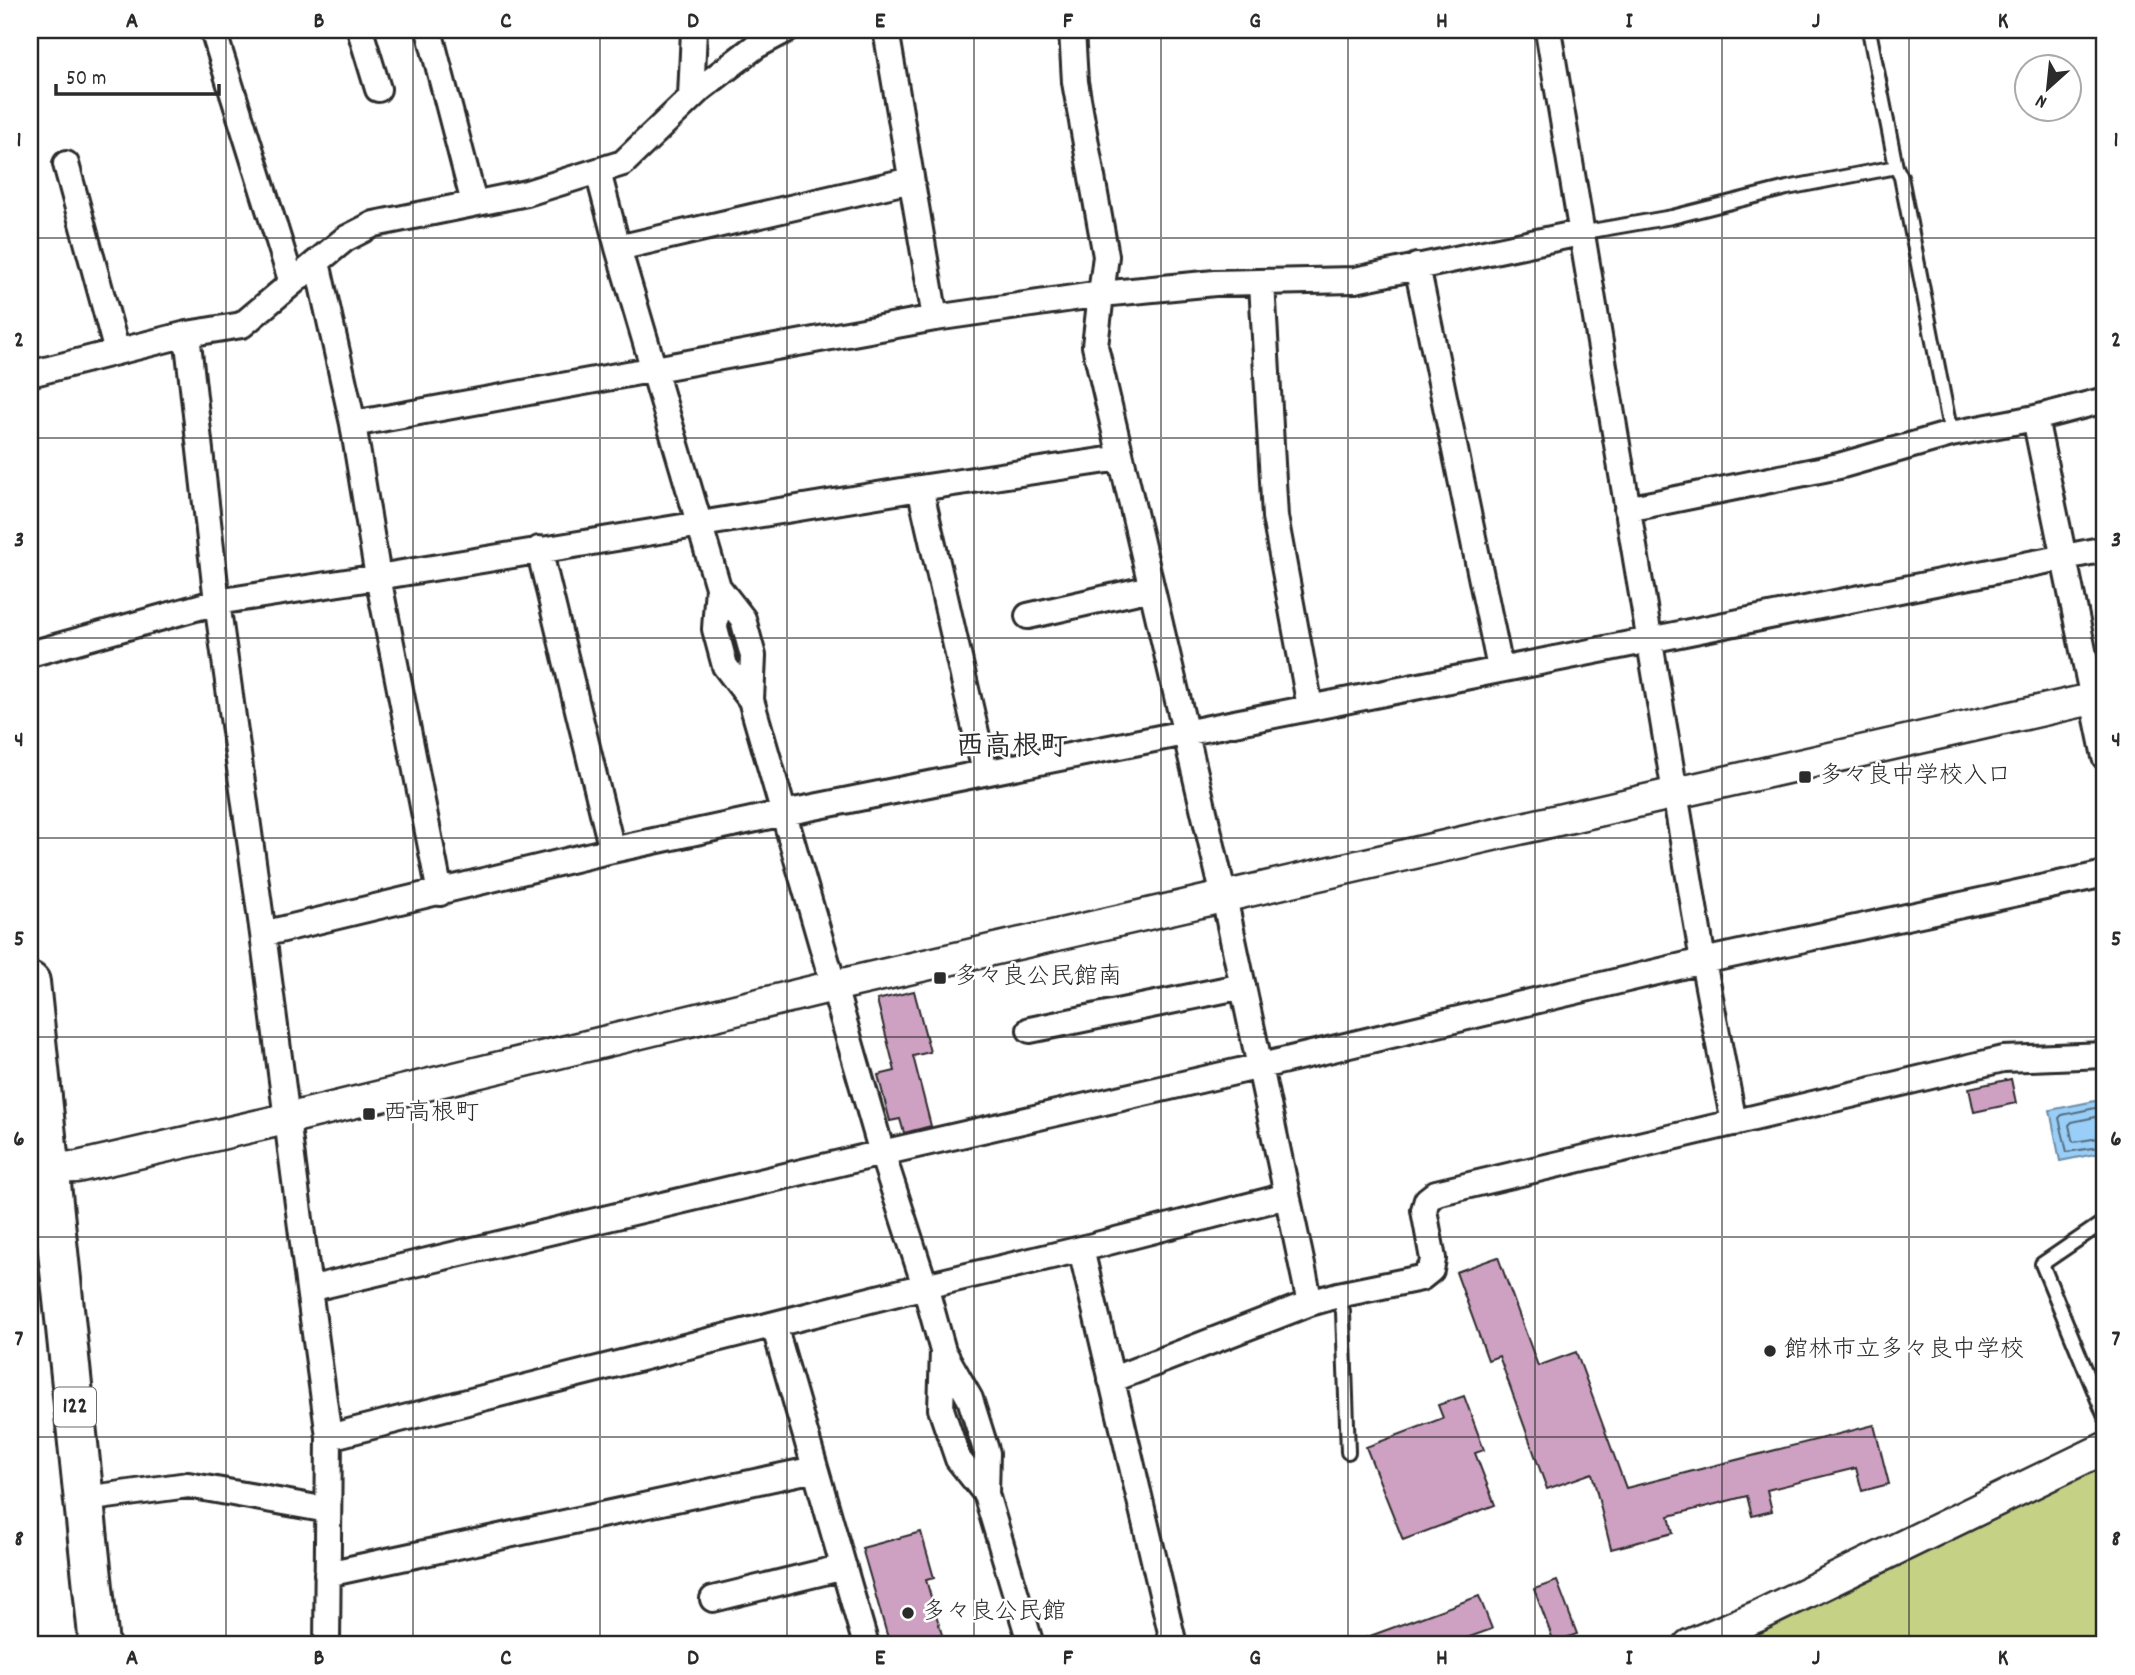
<svg xmlns="http://www.w3.org/2000/svg" width="2135" height="1675" font-family="Dekko,'Klee One',sans-serif">
<style>
.green{fill:#c5d185;stroke:#787e58;stroke-width:2}
.water{fill:#98cef7;stroke:#6c8da5;stroke-width:2}
.lines{fill:none;stroke-linecap:round;stroke-linejoin:round}
.shore{stroke:#576c7d;stroke-width:2}
.building{fill:#cea1c3;stroke:#2b2b2b;stroke-width:2}
.service-casing{stroke:#2b2b2b;stroke-width:18}
.minor-casing{stroke:#2b2b2b;stroke-width:30}
.tertiary-casing{stroke:#2b2b2b;stroke-width:35}
.trunk-casing{stroke:#2b2b2b;stroke-width:44}
.service{stroke:#fff;stroke-width:12}
.minor{stroke:#fff;stroke-width:24}
.tertiary{stroke:#fff;stroke-width:30}
.trunk{stroke:#fff;stroke-width:38}
.grid{fill:none;stroke:#2b2b2b;stroke-width:2;stroke-opacity:0.55}
.poi-dot{fill:#2b2b2b;stroke:#fff;stroke-width:2.5}
.labels{text-anchor:middle;dominant-baseline:central;stroke-width:5;stroke-linejoin:round;paint-order:stroke}
.shield{fill:#fff;stroke:#6b6b6b;stroke-width:2}
.shield-label{font-size:23px;font-weight:bold;fill:#2b2b2b}
.poi-label{font-size:24px;fill:#2b2b2b;stroke:#fff;text-anchor:start}
.quarter-label{font-size:28px;font-weight:bold;fill:#2b2b2b;stroke:#fff}
.neatline{fill:none;stroke:#2b2b2b;stroke-width:2.5}
.grid-label{font-size:23px;text-anchor:middle;font-weight:bold;fill:#2b2b2b}
</style>
<rect width="100%" height="100%" fill="#fff"/>
<filter id="ink" filterUnits="userSpaceOnUse"><feTurbulence type="fractalNoise" baseFrequency=".0143" numOctaves="2"/><feDisplacementMap in="SourceGraphic" scale="14" xChannelSelector="R" yChannelSelector="G"/><feConvolveMatrix kernelMatrix="1 2 1 2 8 2 1 2 1" color-interpolation-filters="sRGB"/></filter>
<g filter="url(#ink)">
<path class="green" d="M 2105,1466 L 2105,1645 L 1730,1645 L 1804,1612 Z"/>
<path class="water" d="M 2105,1099 L 2105,1152 L 2060,1161 L 2050,1110 Z"/>
<g class="lines">
<path class="shore" d="M 2105,1106 L 2062,1115 L 2059,1118 L 2067,1152 L 2105,1146
M 2105,1115 L 2072,1122 L 2069,1125 L 2072,1139 L 2074,1142 L 2105,1137"/>
</g>
<path class="building" d="M 914,991 L 930,1052 L 913,1056 L 931,1126 L 904,1133 L 900,1119 L 890,1121 L 878,1075 L 895,1071 L 877,1000 Z
M 2011,1079 L 2016,1103 L 1974,1112 L 1969,1088 Z
M 1498,1257 L 1538,1366 L 1576,1352 L 1626,1488 L 1874,1425 L 1889,1484 L 1862,1491 L 1856,1468 L 1767,1490 L 1772,1511 L 1752,1516 L 1747,1496 L 1669,1516 L 1673,1533 L 1611,1549 L 1592,1473 L 1547,1489 L 1499,1356 L 1488,1360 L 1456,1272 Z
M 1464,1396 L 1484,1450 L 1475,1453 L 1495,1505 L 1403,1540 L 1366,1447 L 1443,1418 L 1438,1405 Z
M 921,1532 L 934,1578 L 926,1580 L 945,1645 L 890,1645 L 862,1548 Z
M 1557,1581 L 1577,1634 L 1554,1642 L 1534,1589 Z
M 1479,1596 L 1492,1629 L 1447,1645 L 1351,1645 L 1351,1643 Z"/>
<g class="lines">
<defs>
<path id="service" d="M 1869,30 L 1896,167 L 1901,177 L 1951,434
M 1580,233 L 1672,217 L 1787,188 L 1896,167
M 2105,1221 L 2042,1264 L 2105,1417
M 1338,1295 L 1343,1312 L 1348,1452"/>
<path id="minor" d="M 213,30 L 292,283
M 360,30 L 378,89
M 429,30 L 474,203
M 886,30 L 935,318
M 1072,30 L 1075,82 L 1106,256 L 1101,294 L 1215,283 L 1355,280 L 1580,233
M 1548,30 L 1703,961 L 1734,1123
M 691,97 L 694,30
M 66,164 L 117,352
M 598,172 L 618,248 L 718,587 L 743,619 L 753,656 L 751,700 L 882,1153 L 925,1286 L 943,1351 L 970,1399 L 987,1453 L 986,1494 L 1031,1645
M 618,248 L 911,180
M 1417,266 L 1500,668
M 1262,283 L 1275,517 L 1310,707
M 187,334 L 217,602 L 263,934 L 309,1289 L 882,1153 L 1261,1066 L 1703,961 L 2105,874
M 30,374 L 187,334 L 242,325 L 317,262
M 2035,418 L 2105,757
M 353,424 L 935,318 L 1101,294 L 1095,346 L 1224,897 L 1310,1303
M 920,488 L 985,772
M 1627,509 L 1839,466 L 1951,434 L 2035,418 L 2105,400
M 539,549 L 612,850
M 718,587 L 715,629 L 725,666 L 751,700
M 1028,616 L 1151,588
M 30,654 L 217,602 L 378,577 L 353,424 L 317,262 L 345,239 L 374,224 L 527,193 L 623,163 L 700,89 L 756,46 L 786,30
M 440,893 L 378,577 L 920,488 L 1121,458
M 263,934 L 612,850 L 784,813 L 2105,549
M 1030,1030 L 1243,986
M 1081,1249 L 1174,1645
M 309,1289 L 329,1437 L 327,1645
M 774,1325 L 866,1645
M 943,1351 L 941,1409 L 958,1459 L 986,1494
M 1111,1380 L 1310,1303 L 1338,1295 L 1421,1278 L 1431,1270 L 1433,1259 L 1424,1210 L 1427,1200 L 1436,1193 L 2003,1059 L 2105,1055
M 329,1437 L 925,1286 L 1081,1249 L 1287,1196
M 85,1499 L 188,1485 L 328,1510
M 327,1574 L 815,1469
M 713,1599 L 844,1567"/>
<path id="tertiary" d="M 50,1168 L 77,1167 L 286,1119 L 834,986 L 1676,793 L 2105,696
M 1689,1645 L 1758,1616 L 2105,1448"/>
<path id="trunk" d="M 30,982 L 99,1645"/>
</defs>
<use href="#service" class="service-casing"/>
<use href="#minor" class="minor-casing"/>
<use href="#tertiary" class="tertiary-casing"/>
<use href="#trunk" class="trunk-casing"/>
<use href="#service" class="service"/>
<use href="#minor" class="minor"/>
<use href="#tertiary" class="tertiary"/>
<use href="#trunk" class="trunk"/>
</g>
</g>
<path class="grid" d="M 226,30 L 226,1645M 413,30 L 413,1645M 600,30 L 600,1645M 787,30 L 787,1645M 974,30 L 974,1645M 1161,30 L 1161,1645M 1348,30 L 1348,1645M 1535,30 L 1535,1645M 1722,30 L 1722,1645M 1909,30 L 1909,1645M 30,238 L 2105,238M 30,438 L 2105,438M 30,638 L 2105,638M 30,838 L 2105,838M 30,1037 L 2105,1037M 30,1237 L 2105,1237M 30,1437 L 2105,1437"/>
<g class="poi-dot">
<rect x="1798" y="770" width="14" height="14" rx="3.5"/>
<rect x="933" y="971" width="14" height="14" rx="3.5"/>
<rect x="362" y="1107" width="14" height="14" rx="3.5"/>
<circle cx="1770" cy="1351" r="7"/>
<circle cx="908" cy="1613" r="7"/>
</g>
<g class="labels">
<rect class="shield" x="54" y="1387.5" width="42" height="39" rx="5"/>
<g class="shield-label">
<text x="75" y="1407">122</text>
</g>
<g class="poi-label">
<text x="1819" y="777">多々良中学校入口</text>
<text x="954" y="978">多々良公民館南</text>
<text x="383" y="1114">西高根町</text>
<text x="1784" y="1351">館林市立多々良中学校</text>
<text x="922" y="1613">多々良公民館</text>
</g>
<g class="quarter-label">
<text x="1012" y="749">西高根町</text>
</g>
</g>
<rect width="2135" height="1675" fill="none" stroke="#fff" stroke-width="77"/>
<g transform="translate(2048 88) rotate(207)"><circle r="33" fill="#ffffff" stroke="#aaaaaa" stroke-width="2"/>
<path d="M0-5L12 26L0 18L-12 26Z" fill="#2b2b2b"/>
<text y="-10" font-size="19" font-weight="bold" text-anchor="middle" fill="#2b2b2b">N</text>
</g>
<path d="M56 84v10h163v-10" fill="none" stroke="#2b2b2b" stroke-width="3.5"/>
<text x="66" y="84" font-size="21" fill="#2b2b2b" stroke="#ffffff" stroke-width="5" paint-order="stroke">50 m</text>
<rect x="38" y="38" width="2058" height="1598" class="neatline"/>
<g class="grid-label">
<text x="132" y="27">A</text>
<text x="319" y="27">B</text>
<text x="506" y="27">C</text>
<text x="693" y="27">D</text>
<text x="880" y="27">E</text>
<text x="1068" y="27">F</text>
<text x="1255" y="27">G</text>
<text x="1442" y="27">H</text>
<text x="1629" y="27">I</text>
<text x="1816" y="27">J</text>
<text x="2003" y="27">K</text>
<text x="19" y="146">1</text>
<text x="2116" y="146">1</text>
<text x="19" y="346">2</text>
<text x="2116" y="346">2</text>
<text x="19" y="546">3</text>
<text x="2116" y="546">3</text>
<text x="19" y="746">4</text>
<text x="2116" y="746">4</text>
<text x="19" y="945">5</text>
<text x="2116" y="945">5</text>
<text x="19" y="1145">6</text>
<text x="2116" y="1145">6</text>
<text x="19" y="1345">7</text>
<text x="2116" y="1345">7</text>
<text x="19" y="1545">8</text>
<text x="2116" y="1545">8</text>
<text x="132" y="1664">A</text>
<text x="319" y="1664">B</text>
<text x="506" y="1664">C</text>
<text x="693" y="1664">D</text>
<text x="880" y="1664">E</text>
<text x="1068" y="1664">F</text>
<text x="1255" y="1664">G</text>
<text x="1442" y="1664">H</text>
<text x="1629" y="1664">I</text>
<text x="1816" y="1664">J</text>
<text x="2003" y="1664">K</text>
</g>
</svg>
